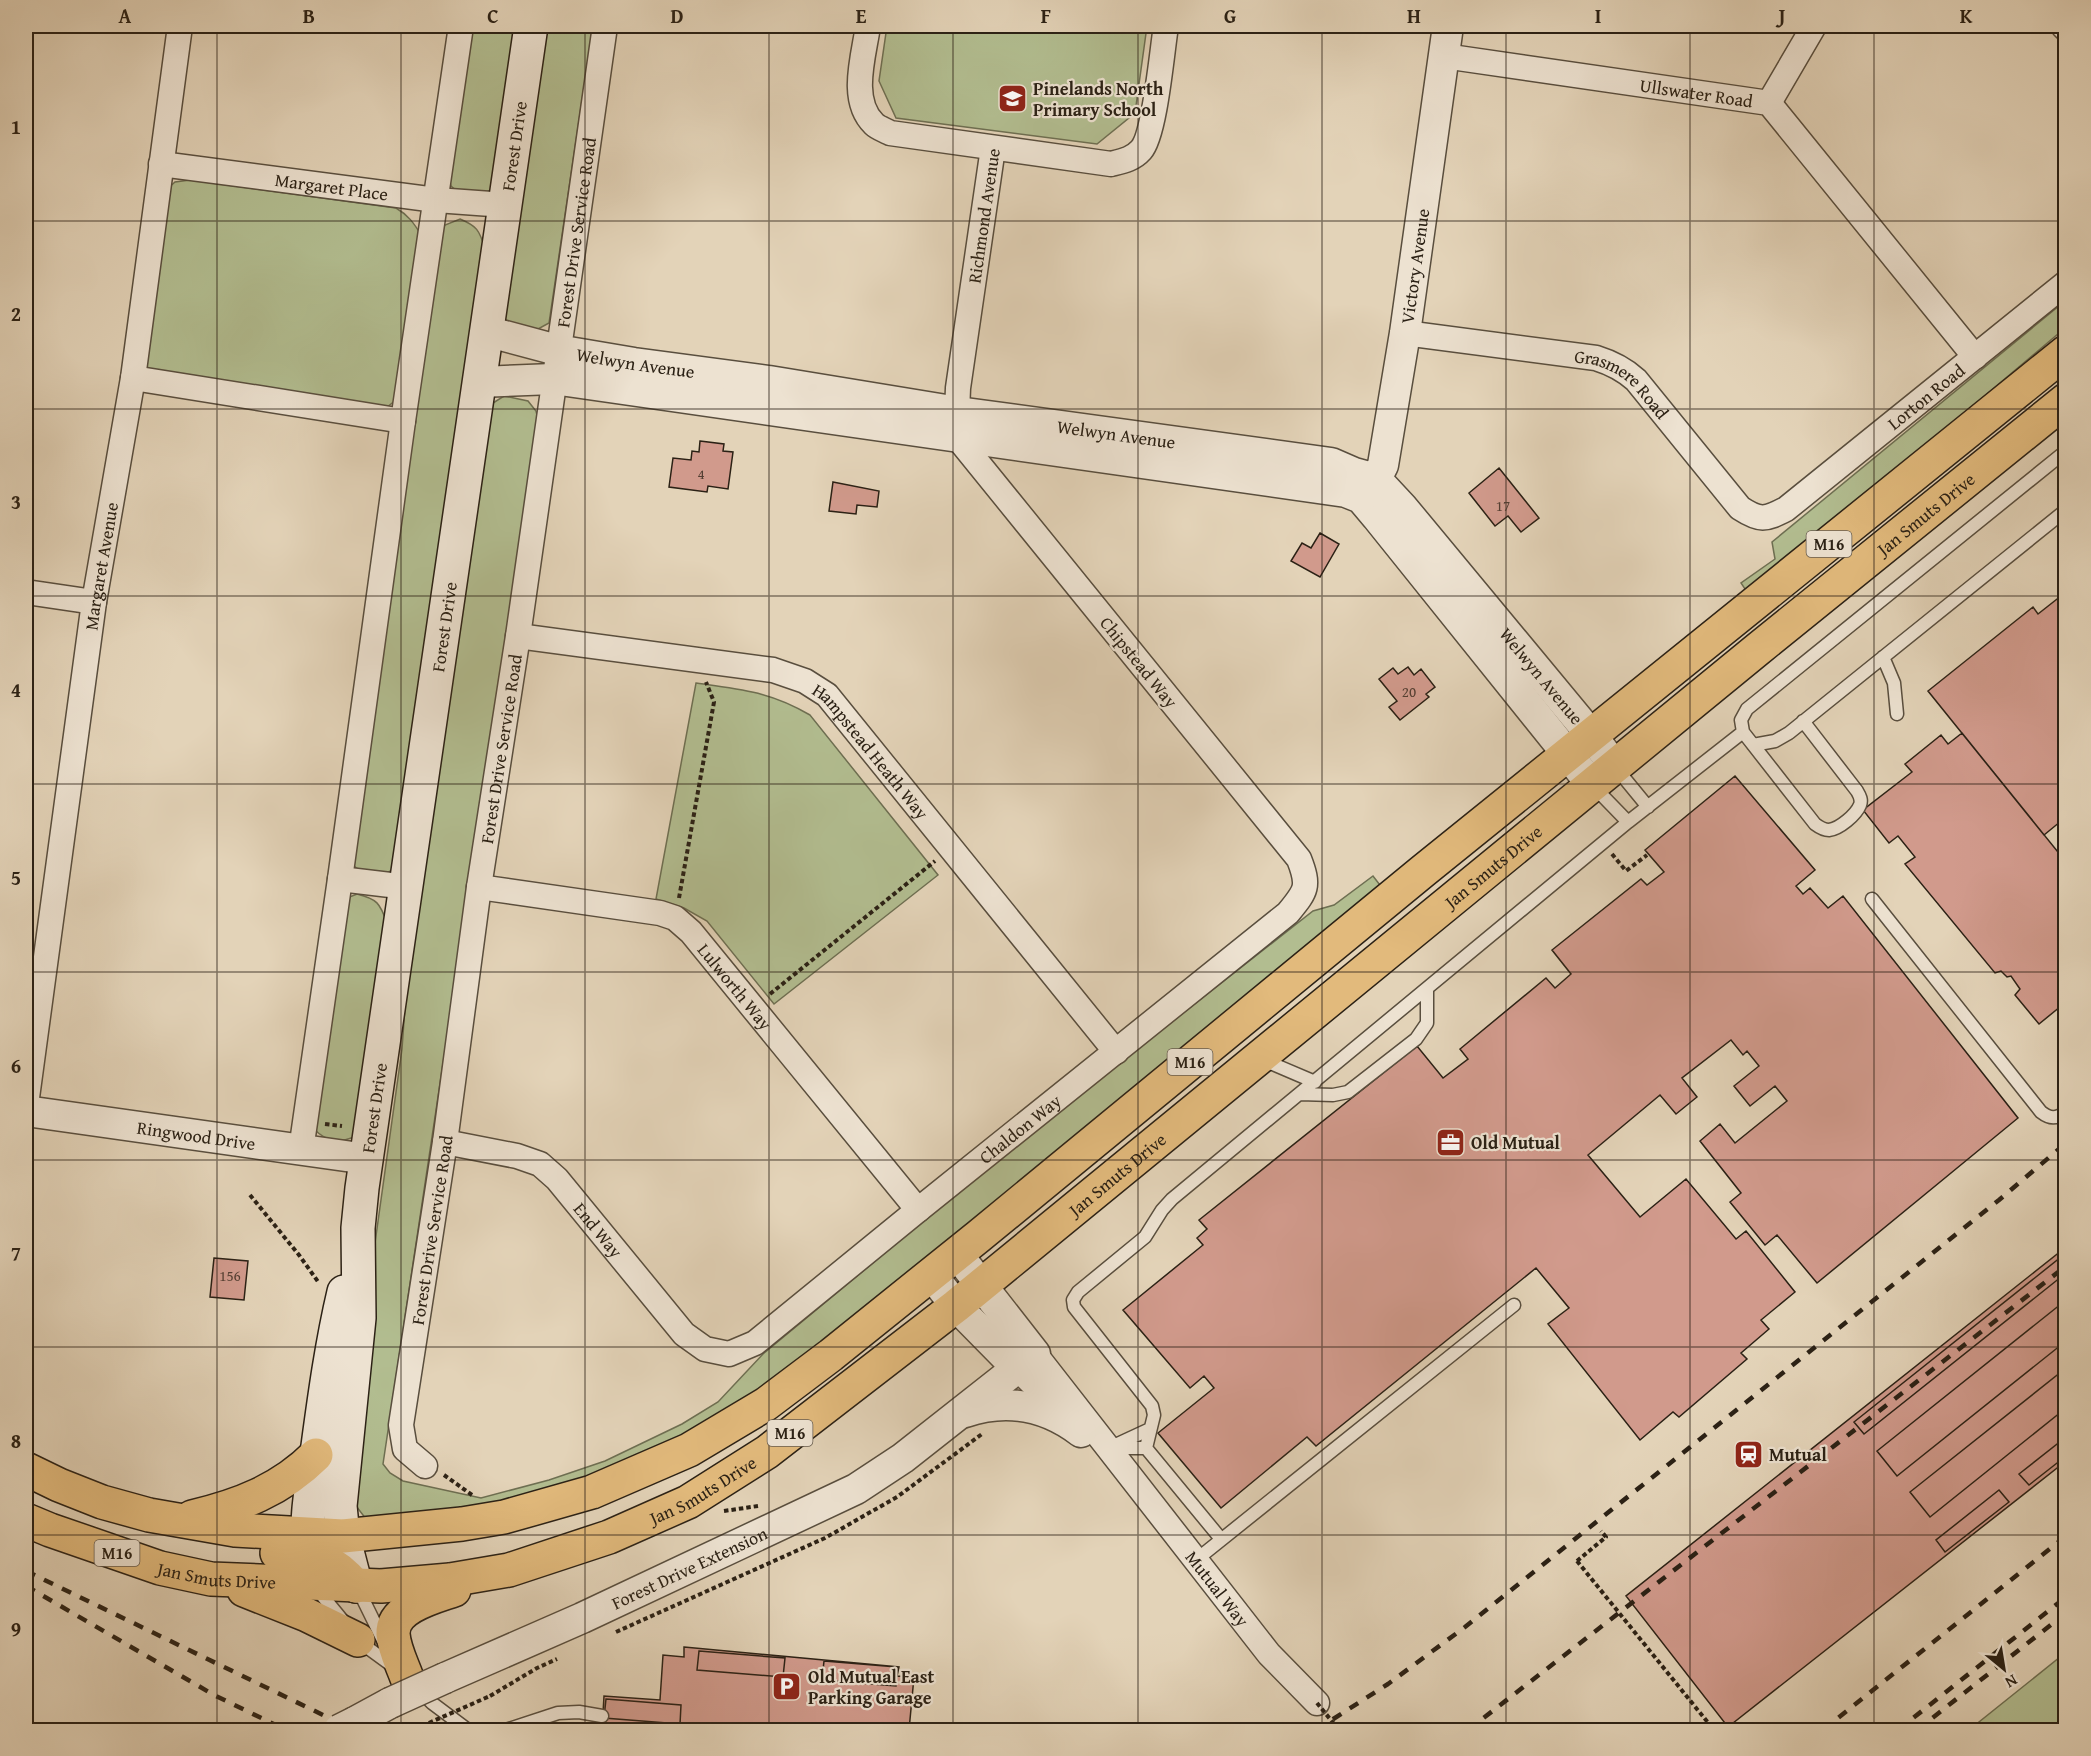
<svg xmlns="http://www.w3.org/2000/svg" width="2091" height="1756" font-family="'Gentium Book Plus',serif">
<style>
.green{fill:#b2bd90;stroke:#6e6f52;stroke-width:1.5}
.building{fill:#d19a8c;stroke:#2b2115;stroke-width:1.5}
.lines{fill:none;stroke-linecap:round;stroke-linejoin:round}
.service-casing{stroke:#594e3e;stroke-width:15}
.minor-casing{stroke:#594e3e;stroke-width:27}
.tertiary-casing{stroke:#594e3e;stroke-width:33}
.secondary-casing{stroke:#2b2115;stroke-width:36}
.primary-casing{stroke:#2b2115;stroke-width:36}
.path{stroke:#2b2115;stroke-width:4;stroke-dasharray:4.5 3;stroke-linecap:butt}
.service{stroke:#ede2d1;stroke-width:12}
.minor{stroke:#ede2d1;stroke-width:24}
.tertiary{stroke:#ede2d1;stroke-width:30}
.secondary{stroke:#ede2d1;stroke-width:33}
.primary{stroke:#e2ba7c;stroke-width:33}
.rail{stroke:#2b2115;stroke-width:4.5;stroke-dasharray:10 10;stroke-linecap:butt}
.tertiary-bridge-casing{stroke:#594e3e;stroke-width:33;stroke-linecap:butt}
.path-bridge{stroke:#2b2115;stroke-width:4;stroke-dasharray:4.5 3;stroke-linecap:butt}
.tertiary-bridge{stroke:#ede2d1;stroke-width:30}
.grid{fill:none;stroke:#2b2115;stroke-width:1.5;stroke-opacity:0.55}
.labels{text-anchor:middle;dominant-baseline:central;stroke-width:4.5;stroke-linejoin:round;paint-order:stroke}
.number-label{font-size:15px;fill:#543f33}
.shield{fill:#ede2d1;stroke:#655b4d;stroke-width:1.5}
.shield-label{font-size:16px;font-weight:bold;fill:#2b2115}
.poi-label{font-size:18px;font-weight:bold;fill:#2b2115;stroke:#ede2d1;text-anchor:start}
.street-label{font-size:18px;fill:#2b2115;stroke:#ede2d1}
.neatline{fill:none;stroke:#2b2115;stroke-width:2}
.grid-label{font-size:20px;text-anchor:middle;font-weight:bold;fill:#2b2115}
</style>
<rect width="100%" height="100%" fill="#e3d3b8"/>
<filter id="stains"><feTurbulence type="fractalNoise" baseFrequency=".00333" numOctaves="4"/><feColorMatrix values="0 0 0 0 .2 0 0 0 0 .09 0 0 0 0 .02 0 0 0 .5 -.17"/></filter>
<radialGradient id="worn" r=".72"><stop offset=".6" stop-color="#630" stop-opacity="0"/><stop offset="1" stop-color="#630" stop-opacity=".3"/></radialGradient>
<path class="green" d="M 468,26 L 519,26 L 491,190 L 481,194 L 458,192 L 451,186 L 447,173 Z
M 544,26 L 593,26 L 549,323 L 529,334 L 507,326 L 501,314 Z
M 887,26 L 1147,26 L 1135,113 L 1097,144 L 896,118 L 879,81 Z
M 190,180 L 396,208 C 408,215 414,223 421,235 L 397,399 L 386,408 L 156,383 L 143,367 L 166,190 L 175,182 Z
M 460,219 C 477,226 479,230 485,248 L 395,868 C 382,878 366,877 354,866 L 438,236 L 445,225 Z
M 2065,301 L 2065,328 L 1749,595 L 1741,583 L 1775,559 L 1772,542 Z
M 504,396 L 528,401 L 536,411 L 539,423 L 383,1464 L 390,1473 L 403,1481 L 481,1498 L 549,1480 L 605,1461 L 682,1424 L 718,1402 L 763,1354 L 921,1223 L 1118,1064 L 1313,911 L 1334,905 L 1373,876 L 1383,889 L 936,1262 L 686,1444 L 514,1510 L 366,1519 L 353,1502 L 369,1351 L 375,1243 L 402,1049 L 411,921 L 493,403 Z
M 696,683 C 742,690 769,691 810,715 L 938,875 L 774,1004 L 707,921 L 684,908 L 656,899 Z
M 357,894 C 377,899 380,903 387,923 L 354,1137 C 339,1143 327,1142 315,1130 L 347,898 Z
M 2065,1653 L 2065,1730 L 1969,1730 Z"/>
<path class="building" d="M 700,441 L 724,444 L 723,451 L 733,452 L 728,489 L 708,486 L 707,492 L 669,487 L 673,458 L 691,460 L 692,451 L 699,452 Z
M 1499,468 L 1539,518 L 1521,532 L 1508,516 L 1495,526 L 1469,493 Z
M 833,482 L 879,491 L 877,507 L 857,505 L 856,514 L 829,511 Z
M 1320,533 L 1339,544 L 1320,577 L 1291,561 L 1302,543 L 1311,548 Z
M 2066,592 L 2066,817 L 2044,835 L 1928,691 L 2033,607 L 2038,614 Z
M 1408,667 L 1414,675 L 1421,669 L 1435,687 L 1426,694 L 1429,697 L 1400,720 L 1389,707 L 1397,701 L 1379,679 L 1393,668 L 1398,674 Z
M 1962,733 L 2066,862 L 2066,1002 L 2039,1024 L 2015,995 L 2020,989 L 2011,976 L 2007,977 L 2001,971 L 1995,973 L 1905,864 L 1915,857 L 1898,836 L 1889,843 L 1863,810 L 1912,772 L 1905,764 L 1941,735 L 1948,744 Z
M 1735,776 L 1815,870 L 1796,886 L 1803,894 L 1810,888 L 1828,908 L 1843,896 L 2018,1118 L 1817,1283 L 1777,1235 L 1765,1245 L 1730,1202 L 1741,1193 L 1700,1141 L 1720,1124 L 1735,1143 L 1787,1101 L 1775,1086 L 1750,1106 L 1734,1086 L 1759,1066 L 1747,1051 L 1743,1055 L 1731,1040 L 1682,1078 L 1697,1097 L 1676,1114 L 1660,1095 L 1588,1155 L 1640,1217 L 1686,1179 L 1736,1239 L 1746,1231 L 1795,1292 L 1761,1320 L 1769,1329 L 1741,1353 L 1747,1359 L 1679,1417 L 1673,1412 L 1640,1440 L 1548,1324 L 1569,1308 L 1536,1268 L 1316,1446 L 1307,1437 L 1221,1508 L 1158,1433 L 1214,1388 L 1204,1376 L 1190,1388 L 1123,1310 L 1203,1245 L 1197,1238 L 1207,1229 L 1199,1220 L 1417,1046 L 1443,1078 L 1468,1059 L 1460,1049 L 1546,978 L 1555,988 L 1571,974 L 1552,950 L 1641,879 L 1647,885 L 1664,872 L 1645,850 Z
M 2066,1247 L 2066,1461 L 1728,1727 L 1626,1596 Z
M 2066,1253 L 2066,1273 L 1864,1434 L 1854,1422 Z
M 214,1258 L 248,1261 L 244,1300 L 210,1297 Z
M 2066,1300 L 2066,1341 L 1897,1476 L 1877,1451 Z
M 2066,1368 L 2066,1408 L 1930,1517 L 1910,1492 Z
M 2066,1437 L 2066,1456 L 2029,1485 L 2019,1474 Z
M 1999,1490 L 2009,1502 L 1945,1552 L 1936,1540 Z
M 684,1647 L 899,1667 L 897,1676 L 914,1677 L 909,1730 L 602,1730 L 604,1696 L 660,1700 L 663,1655 L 684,1657 Z
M 699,1651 L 785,1658 L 783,1677 L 697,1670 Z
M 824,1661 L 897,1667 L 896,1686 L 822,1680 Z
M 606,1699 L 681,1705 L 680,1724 L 604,1718 Z
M 572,1724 L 586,1730 L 553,1730 L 563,1726 Z"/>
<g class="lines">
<defs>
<path id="service" d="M 1883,657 L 1894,683 L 1897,714
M 1743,732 L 1741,720 L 1747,709 L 2066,451
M 1753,745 L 1775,741 L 1789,733 L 2066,510
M 1616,768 L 1648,807
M 1594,787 L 1628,822
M 1872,899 L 2041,1112 C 2050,1119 2056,1119 2066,1112
M 1261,1059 L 1315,1082
M 1300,1094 L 1333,1095 L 1348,1092 L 1416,1039 L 1427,1023 L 1427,989
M 1109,1448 L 1150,1429
M 1113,1448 L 1146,1448
M 1221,1539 L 1146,1448 L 1154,1415 L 1152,1406 L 1074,1307 L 1073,1300 L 1078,1292 L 1145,1237 L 1162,1210 L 1172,1199 L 1628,822 L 1743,732 L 1815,824 C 1819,827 1823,830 1829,830 C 1839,829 1856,815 1860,805 C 1862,800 1860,796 1857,791 L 1803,721
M 1196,1560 L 1514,1305
M 357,1587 L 384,1642
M 316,1588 L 343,1621
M 357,1640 L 394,1667
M 420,1691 L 432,1703 L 468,1730
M 506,1730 L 558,1713 L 579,1712 L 602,1716"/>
<g id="minor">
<path d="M 868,26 C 864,55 849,100 874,124 C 878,128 885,130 890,133 L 1111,164 C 1123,161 1133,159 1141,150 C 1155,135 1162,50 1166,26"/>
<path d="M 2063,26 L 2066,29"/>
<path id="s1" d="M 1444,56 L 1769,103 L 1975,357"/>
<path d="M 1769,103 L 1814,26"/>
<path id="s2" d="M 161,164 L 436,200 L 505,205"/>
<path id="s3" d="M 1405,333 L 1596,358 C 1612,363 1624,369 1636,380 L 1740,508 C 1760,521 1765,520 1786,509 L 2066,283"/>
<path d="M 133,378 L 403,421"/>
<path d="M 26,592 L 94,602"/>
<path id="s4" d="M 518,636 L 773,670 L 805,681 L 827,695 L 1116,1052"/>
<path d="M 340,879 L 407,887"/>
<path id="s5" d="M 479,887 L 660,913 L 675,918 L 691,932 L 918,1210"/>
<path id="s6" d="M 26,1105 L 94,602 L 133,378 L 180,26"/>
<path id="s7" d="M 445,1142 L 517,1156 L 540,1164 L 557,1179 L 684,1334 L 705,1349 L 729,1354 L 755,1343 L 918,1210 L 1288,913 C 1306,891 1310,887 1299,859 L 956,436 L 958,388 L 993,148"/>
<path d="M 301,1150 L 340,879 L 403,421 L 461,26"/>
<path id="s8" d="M 1035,1354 L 1269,1654 L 1317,1703"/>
<path d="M 1017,1368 L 1069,1420"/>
<path id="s9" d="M 425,1466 L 405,1449 L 401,1425 L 445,1142 L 479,887 L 518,636 L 605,26"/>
</g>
<g id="tertiary">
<path id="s10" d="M 486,331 L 557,350 L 634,363 L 769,381 L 958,412 L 1331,463 L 1354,473 L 1376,479 L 1403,508 L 1592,736 L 1615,767"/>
<path d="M 480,382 L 553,379 L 1346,492 L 1361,498 L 1377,517 L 1593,786"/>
<path id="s11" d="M 1364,495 L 1376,479 L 1383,465 L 1405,333 L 1448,26"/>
<path id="s12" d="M 26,1111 L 367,1159"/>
<path d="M 931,1274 L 956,1306 L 1017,1368"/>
<path d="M 965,1412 C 1007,1398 1047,1406 1081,1432"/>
<path id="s13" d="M 445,1678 L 582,1618 L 856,1489 L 903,1458 L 1035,1354 L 957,1254"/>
<path d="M 355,1722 L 390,1703"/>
</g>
<g id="secondary">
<path d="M 310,1561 C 304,1522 312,1485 318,1446 C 325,1394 332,1343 344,1292"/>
<path id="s14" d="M 356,1586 L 343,1536 L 340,1506 L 359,1318 L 358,1228 L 362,1188 L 531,26"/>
</g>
<g id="primary">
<path d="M 26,1469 L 59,1485 L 102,1502 L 149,1515 L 235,1530 L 343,1536 L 462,1524 L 504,1517 L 592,1492 L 689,1450 L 766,1404 L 831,1355 L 979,1236 L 1423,871 L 2066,352"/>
<path d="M 192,1517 C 239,1506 281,1490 316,1455"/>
<path id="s15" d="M 26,1520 L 50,1530 L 160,1568 L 211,1579 L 381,1586 L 450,1580 L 509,1570 L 609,1537 L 688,1502 L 767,1452 L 956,1306 L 1758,649 L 2066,400"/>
<path d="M 277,1553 C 316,1557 329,1555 356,1586"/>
<path d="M 244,1590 L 307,1615 L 358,1640"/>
<path d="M 407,1678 C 402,1664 394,1649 393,1634 C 392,1607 434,1597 454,1590"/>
</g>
</defs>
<use href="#service" class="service-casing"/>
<use href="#minor" class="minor-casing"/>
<use href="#tertiary" class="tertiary-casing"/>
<use href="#secondary" class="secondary-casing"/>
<use href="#primary" class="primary-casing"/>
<path class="path" d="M 1612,854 L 1626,871 L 1647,855
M 679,898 L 714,702 L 706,682
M 770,994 L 935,861
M 325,1124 L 342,1126
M 250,1195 L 299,1255 L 319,1283
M 444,1475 L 472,1495
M 724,1511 L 758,1506
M 1577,1561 L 1606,1537 L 1601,1531
M 616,1632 L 825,1538 L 897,1497 L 982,1434
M 490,1696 L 537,1668 L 557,1659
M 414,1730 L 422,1726"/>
<use href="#service" class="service"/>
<use href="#minor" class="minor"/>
<use href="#tertiary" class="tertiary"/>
<use href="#secondary" class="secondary"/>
<use href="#primary" class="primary"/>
<path class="rail" d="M 26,1571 L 354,1730
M 26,1586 L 214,1695 L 286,1730
M 1316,1730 L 1388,1684 L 1465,1627 L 1999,1200 L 2066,1143
M 1468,1730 L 2066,1266
M 1823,1730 L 2066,1536
M 1898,1730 L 2066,1597
M 1917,1730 L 2066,1613"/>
<defs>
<path id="tertiary-bridge" d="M 390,1703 L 445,1678
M 339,1730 L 355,1722"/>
</defs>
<use href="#tertiary-bridge" class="tertiary-bridge-casing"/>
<path class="path-bridge" d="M 1577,1561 L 1714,1730
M 1317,1703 L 1339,1730
M 422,1726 L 490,1696"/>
<use href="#tertiary-bridge" class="tertiary-bridge"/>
</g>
<path class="grid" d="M 217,26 L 217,1730M 401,26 L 401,1730M 585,26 L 585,1730M 769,26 L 769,1730M 953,26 L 953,1730M 1138,26 L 1138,1730M 1322,26 L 1322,1730M 1506,26 L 1506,1730M 1690,26 L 1690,1730M 1874,26 L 1874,1730M 26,221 L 2066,221M 26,409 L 2066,409M 26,596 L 2066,596M 26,784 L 2066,784M 26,972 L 2066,972M 26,1160 L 2066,1160M 26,1347 L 2066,1347M 26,1535 L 2066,1535"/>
<defs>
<symbol id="school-square" viewBox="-11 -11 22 22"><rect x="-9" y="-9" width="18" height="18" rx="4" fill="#8f2418" stroke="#ede2d1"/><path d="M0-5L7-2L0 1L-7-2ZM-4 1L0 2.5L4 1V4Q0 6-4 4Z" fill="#fff"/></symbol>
<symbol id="office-square" viewBox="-11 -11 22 22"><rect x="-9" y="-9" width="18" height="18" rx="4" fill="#8f2418" stroke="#ede2d1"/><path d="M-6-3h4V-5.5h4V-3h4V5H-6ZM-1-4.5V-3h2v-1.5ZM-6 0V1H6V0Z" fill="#fff"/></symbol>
<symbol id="station-square" viewBox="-11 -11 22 22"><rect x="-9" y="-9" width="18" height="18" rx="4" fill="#8f2418" stroke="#ede2d1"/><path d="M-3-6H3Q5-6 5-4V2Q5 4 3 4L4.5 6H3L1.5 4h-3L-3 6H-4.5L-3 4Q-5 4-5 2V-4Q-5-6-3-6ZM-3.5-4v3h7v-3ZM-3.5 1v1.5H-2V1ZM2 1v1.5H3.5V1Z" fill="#fff"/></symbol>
<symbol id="parking-square" viewBox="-11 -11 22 22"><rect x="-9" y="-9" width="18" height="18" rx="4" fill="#8f2418" stroke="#ede2d1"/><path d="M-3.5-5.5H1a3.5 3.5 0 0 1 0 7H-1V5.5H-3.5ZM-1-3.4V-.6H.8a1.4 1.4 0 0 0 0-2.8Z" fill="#fff"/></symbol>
</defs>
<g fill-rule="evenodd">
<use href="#school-square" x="996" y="82" width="33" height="33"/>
<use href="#office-square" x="1434" y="1126" width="33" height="33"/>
<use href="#station-square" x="1732" y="1438" width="33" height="33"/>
<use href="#parking-square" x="770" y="1670" width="33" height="33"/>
</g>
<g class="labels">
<g class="number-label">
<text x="701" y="473">4</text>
<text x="1503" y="505">17</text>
<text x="1409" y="691">20</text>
<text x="230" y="1275">156</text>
</g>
<g class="shield">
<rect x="1806.5" y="531" width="45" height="26" rx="4.5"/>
<rect x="1167.5" y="1049" width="45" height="26" rx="4.5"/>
<rect x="767.5" y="1420" width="45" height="26" rx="4.5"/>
<rect x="94.5" y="1540" width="45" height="26" rx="4.5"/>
</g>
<g class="shield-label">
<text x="1829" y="544">M16</text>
<text x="1190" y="1062">M16</text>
<text x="790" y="1433">M16</text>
<text x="117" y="1553">M16</text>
</g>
<g class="poi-label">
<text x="1033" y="88">Pinelands North<tspan x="1033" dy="21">Primary School</tspan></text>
<text x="1471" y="1142">Old Mutual</text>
<text x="1769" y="1454">Mutual</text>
<text x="808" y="1676">Old Mutual East<tspan x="808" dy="21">Parking Garage</tspan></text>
</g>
<g class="street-label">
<text stroke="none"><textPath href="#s1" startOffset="255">Ullswater Road</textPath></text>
<text stroke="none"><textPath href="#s14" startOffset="1454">Forest Drive</textPath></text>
<text stroke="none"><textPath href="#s2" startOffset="172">Margaret Place</textPath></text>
<text stroke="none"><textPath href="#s7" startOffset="1911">Richmond Avenue</textPath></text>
<text stroke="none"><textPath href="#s9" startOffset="1256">Forest Drive Service Road</textPath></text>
<text stroke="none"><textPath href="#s11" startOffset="237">Victory Avenue</textPath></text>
<text stroke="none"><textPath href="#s10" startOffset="153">Welwyn Avenue</textPath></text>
<text stroke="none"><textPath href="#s3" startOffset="228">Grasmere Road</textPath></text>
<text stroke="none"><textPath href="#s3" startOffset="633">Lorton Road</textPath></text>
<text stroke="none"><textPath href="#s10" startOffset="639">Welwyn Avenue</textPath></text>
<text stroke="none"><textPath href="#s15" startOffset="2270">Jan Smuts Drive</textPath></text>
<text stroke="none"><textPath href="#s6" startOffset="544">Margaret Avenue</textPath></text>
<text stroke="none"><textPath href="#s14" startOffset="968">Forest Drive</textPath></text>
<text transform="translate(1139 662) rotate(51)">Chipstead Way</text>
<text stroke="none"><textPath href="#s10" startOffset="1161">Welwyn Avenue</textPath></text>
<text stroke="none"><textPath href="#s9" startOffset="734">Forest Drive Service Road</textPath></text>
<text stroke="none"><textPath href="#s4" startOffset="388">Hampstead Heath Way</textPath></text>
<text stroke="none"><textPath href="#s15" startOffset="1712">Jan Smuts Drive</textPath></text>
<text stroke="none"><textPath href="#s5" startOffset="290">Lulworth Way</textPath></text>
<text stroke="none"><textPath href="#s14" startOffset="482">Forest Drive</textPath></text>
<text stroke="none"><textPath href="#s7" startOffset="740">Chaldon Way</textPath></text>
<text stroke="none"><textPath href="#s12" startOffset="172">Ringwood Drive</textPath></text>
<text stroke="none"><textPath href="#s15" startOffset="1226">Jan Smuts Drive</textPath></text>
<text stroke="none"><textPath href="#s7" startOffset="186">End Way</textPath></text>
<text stroke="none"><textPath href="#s9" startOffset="248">Forest Drive Service Road</textPath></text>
<text stroke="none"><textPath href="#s15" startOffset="704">Jan Smuts Drive</textPath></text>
<text stroke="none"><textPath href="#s13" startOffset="268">Forest Drive Extension</textPath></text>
<text stroke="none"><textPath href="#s15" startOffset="200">Jan Smuts Drive</textPath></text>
<text stroke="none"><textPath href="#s8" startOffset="297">Mutual Way</textPath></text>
</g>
</g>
<rect width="2091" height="1756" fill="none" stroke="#e3d3b8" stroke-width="66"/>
<g transform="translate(2004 1669) rotate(150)" stroke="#ede2d1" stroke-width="4.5" paint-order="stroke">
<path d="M0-4.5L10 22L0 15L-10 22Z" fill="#2b2115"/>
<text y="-9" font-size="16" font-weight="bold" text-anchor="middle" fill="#2b2115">N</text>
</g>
<rect x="33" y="33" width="2025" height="1690" class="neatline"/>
<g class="grid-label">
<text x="125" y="23">A</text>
<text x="309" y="23">B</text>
<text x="493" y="23">C</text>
<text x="677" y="23">D</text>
<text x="861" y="23">E</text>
<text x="1046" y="23">F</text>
<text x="1230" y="23">G</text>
<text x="1414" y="23">H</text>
<text x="1598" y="23">I</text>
<text x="1782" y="23">J</text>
<text x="1966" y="23">K</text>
<text x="16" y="134">1</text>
<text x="16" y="321">2</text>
<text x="16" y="509">3</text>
<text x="16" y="697">4</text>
<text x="16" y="885">5</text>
<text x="16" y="1073">6</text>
<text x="16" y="1260">7</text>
<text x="16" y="1448">8</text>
<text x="16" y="1636">9</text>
</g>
<rect width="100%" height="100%" filter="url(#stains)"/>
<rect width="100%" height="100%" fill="url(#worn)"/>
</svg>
